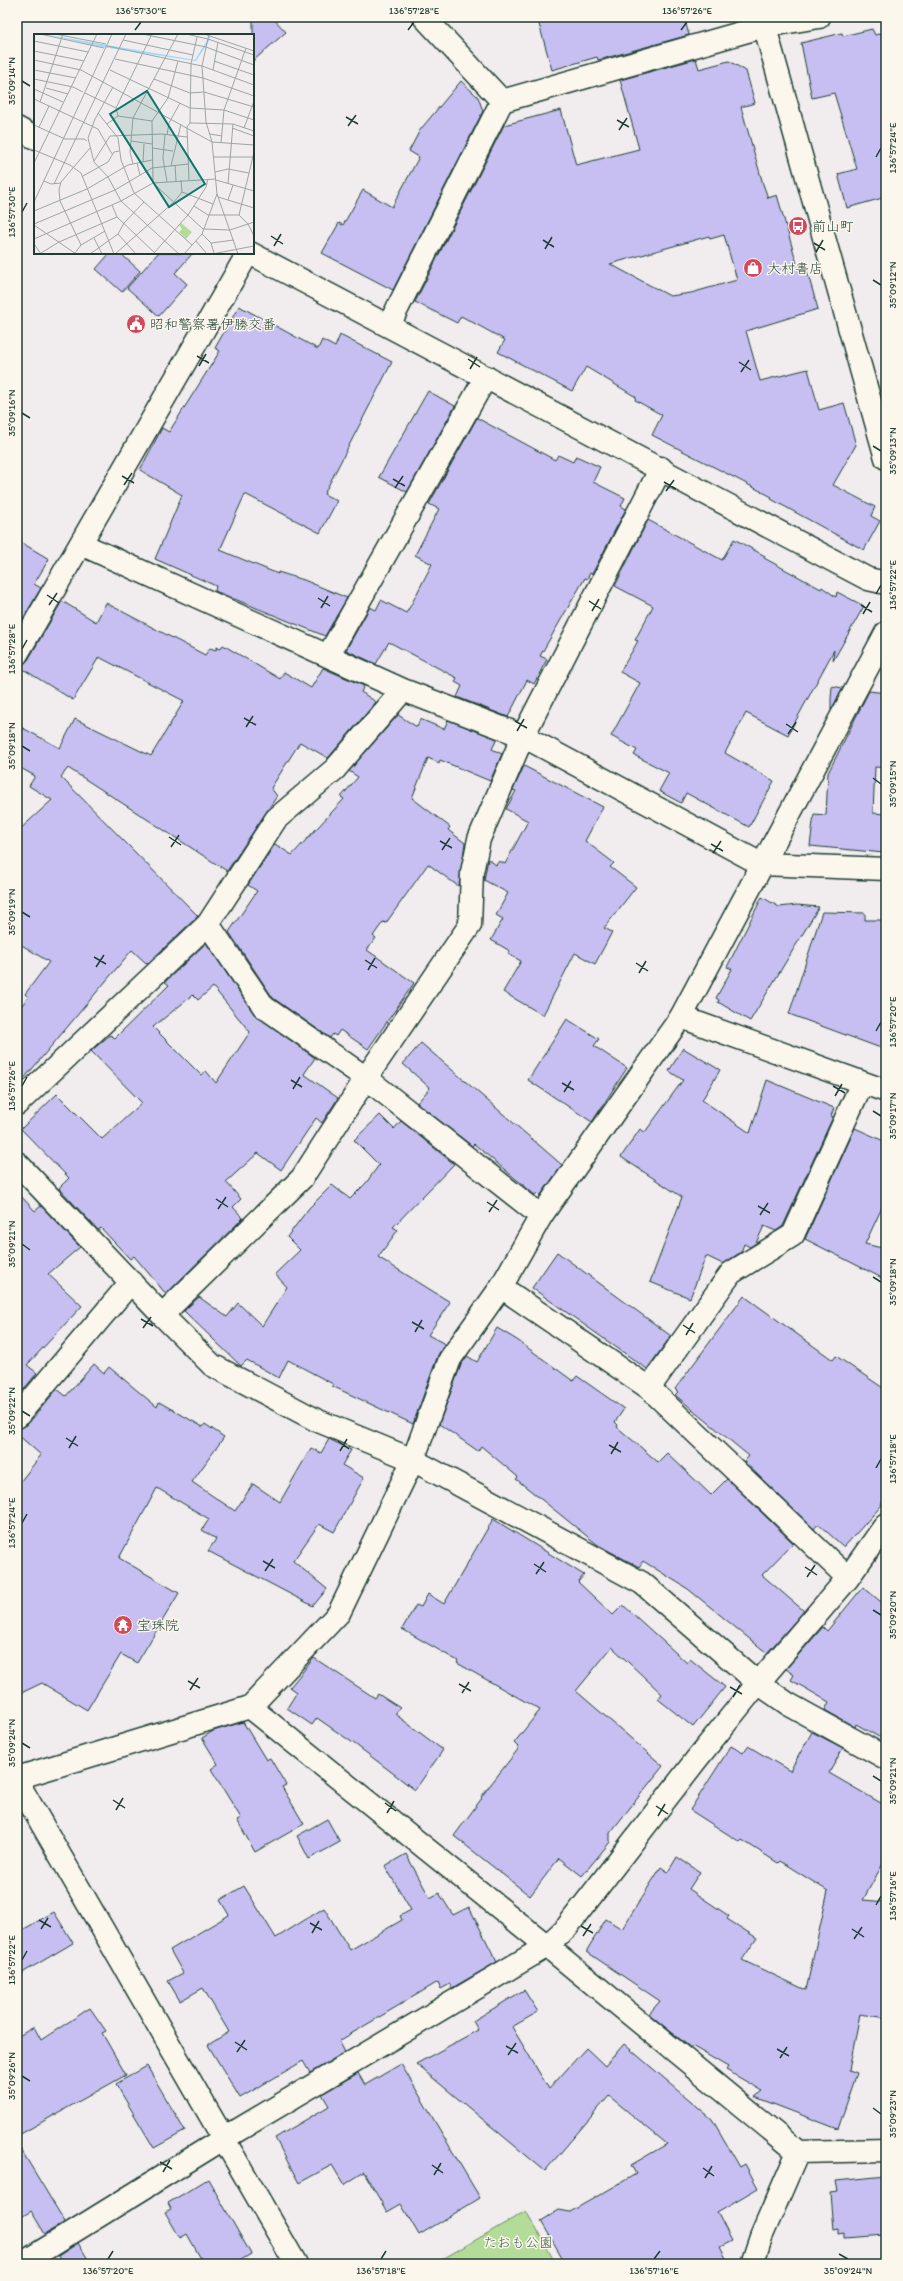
<svg xmlns="http://www.w3.org/2000/svg" width="903" height="2281" font-family="Itim,'Klee One',sans-serif">
<style>
.green{fill:#b3dc99;stroke:#698c66}
.building{fill:#c7bff2;stroke:#1f3d34;fill-rule:evenodd}
.lines{fill:none;stroke-linecap:round;stroke-linejoin:round}
.minor-casing{stroke:#1f3d34;stroke-width:25}
.tertiary-casing{stroke:#1f3d34;stroke-width:25}
.minor{stroke:#fbf7ec;stroke-width:22}
.tertiary{stroke:#fbf7ec;stroke-width:22}
.ticks{fill:none;stroke:#1f3d34;stroke-width:1.5}
.labels{text-anchor:middle;dominant-baseline:central;stroke-width:3;stroke-linejoin:round;paint-order:stroke}
.poi-label{font-size:14px;fill:#1f3d34;stroke:#fbf7ec;text-anchor:start}
.park-label{font-size:14px;fill:#3d5d48;stroke:#fbf7ec}
.inset-road{fill:none;stroke:#9da6a3;stroke-width:1}
.view{fill:#0f766e;fill-opacity:0.15;stroke:#0f766e;stroke-width:2}
.inset-edge{fill:none;stroke:#1f3d34;stroke-width:2}
.neatline{fill:none;stroke:#1f3d34;stroke-width:1.5}
.ticks-label{font-size:10px;text-anchor:middle;fill:#1f3d34}
</style>
<rect width="100%" height="100%" fill="#f1eced"/>
<filter id="ink" filterUnits="userSpaceOnUse"><feTurbulence type="fractalNoise" baseFrequency=".025" numOctaves="2"/><feDisplacementMap in="SourceGraphic" scale="8" xChannelSelector="R" yChannelSelector="G"/><feConvolveMatrix kernelMatrix="1 2 1 2 8 2 1 2 1" color-interpolation-filters="sRGB"/></filter>
<g filter="url(#ink)">
<path class="green" d="M 526,2211 L 556,2264 L 434,2264 Z"/>
<path class="building" d="M 253,17 L 272,17 L 286,32 L 253,61 Z
M 537,17 L 684,17 L 689,35 L 613,56 L 598,60 L 597,57 L 552,70 Z
M 872,29 L 875,35 L 886,32 L 886,197 L 847,208 L 838,174 L 857,169 L 834,93 L 812,98 L 801,43 L 842,33 L 843,36 Z
M 696,59 L 699,69 L 729,61 L 746,71 L 755,103 L 741,107 L 763,184 L 768,198 L 777,195 L 800,274 L 807,271 L 818,309 L 746,331 L 760,381 L 808,369 L 819,410 L 844,403 L 856,445 L 833,485 L 875,507 L 871,516 L 880,521 L 864,550 L 771,499 L 772,497 L 652,435 L 662,415 L 635,400 L 636,397 L 586,367 L 572,391 L 498,352 L 505,340 L 461,316 L 457,323 L 415,302 L 504,125 L 561,110 L 576,165 L 639,149 L 620,80 ZM 724,235 L 737,280 L 691,293 L 670,296 L 610,264 L 709,236 L 710,239 Z
M 461,81 L 478,97 L 483,111 L 393,290 L 322,253 L 339,223 L 343,225 L 363,190 L 392,207 L 419,157 L 409,151 L 420,130 Z
M 110,253 L 120,253 L 140,271 L 122,292 L 96,269 Z
M 158,253 L 193,253 L 175,273 L 187,284 L 159,316 L 127,288 Z
M 239,306 L 318,349 L 322,340 L 335,347 L 340,335 L 392,362 L 324,494 L 337,501 L 320,533 L 245,494 L 220,550 L 278,574 L 278,572 L 304,580 L 347,598 L 325,636 L 215,591 L 216,586 L 155,559 L 182,495 L 140,470 L 162,428 L 169,432 L 220,351 L 215,348 Z
M 428,391 L 455,406 L 407,492 L 379,477 Z
M 477,418 L 555,460 L 558,455 L 573,462 L 576,456 L 600,467 L 593,482 L 625,498 L 621,506 L 626,509 L 592,574 L 590,573 L 587,579 L 585,578 L 540,656 L 547,659 L 534,684 L 527,680 L 508,717 L 457,697 L 462,686 L 455,682 L 457,678 L 389,642 L 376,664 L 346,650 L 370,607 L 376,610 L 381,600 L 406,613 L 411,605 L 432,564 L 415,555 L 439,509 L 429,504 Z
M 648,520 L 722,560 L 734,539 L 765,556 L 764,558 L 821,589 L 822,587 L 836,597 L 837,592 L 864,606 L 833,661 L 834,650 L 788,735 L 746,713 L 725,753 L 774,781 L 749,827 L 686,793 L 681,803 L 659,791 L 669,773 L 634,755 L 637,750 L 611,736 L 640,683 L 620,672 L 638,641 L 635,640 L 653,606 L 615,586 Z
M 17,540 L 49,559 L 34,584 L 41,588 L 17,629 Z
M 62,601 L 96,622 L 106,603 L 205,655 L 210,648 L 216,650 L 217,647 L 220,649 L 223,645 L 280,679 L 284,672 L 311,688 L 323,668 L 364,686 L 361,692 L 376,702 L 328,758 L 300,742 L 271,788 L 277,796 L 227,871 L 68,768 L 61,777 L 198,916 L 147,964 L 132,950 L 17,1087 L 17,1012 L 28,997 L 25,994 L 49,962 L 17,942 L 17,832 L 52,800 L 29,786 L 35,776 L 17,766 L 17,725 L 60,748 L 75,719 L 151,756 L 184,701 L 99,657 L 73,700 L 18,666 L 28,660 Z
M 832,686 L 843,688 L 831,710 L 831,699 Z
M 869,691 L 886,693 L 886,768 L 875,767 L 873,813 L 885,814 L 884,853 L 810,846 L 814,814 L 826,815 L 828,773 Z
M 398,715 L 417,727 L 420,719 L 444,729 L 448,720 L 497,739 L 492,749 L 502,754 L 490,781 L 440,760 L 439,763 L 428,758 L 412,798 L 450,827 L 448,830 L 465,843 L 459,885 L 458,886 L 428,864 L 386,923 L 383,922 L 373,936 L 376,938 L 367,950 L 414,983 L 368,1049 L 340,1030 L 336,1036 L 333,1034 L 330,1038 L 273,998 L 229,932 L 257,891 L 248,885 L 275,844 L 292,855 L 344,799 L 341,797 L 358,777 L 349,771 Z
M 524,766 L 603,807 L 585,841 L 614,863 L 610,867 L 636,887 L 604,928 L 612,932 L 595,964 L 575,953 L 543,1015 L 503,992 L 521,961 L 508,954 L 510,951 L 491,940 L 503,919 L 496,915 L 508,893 L 484,880 L 488,859 L 496,865 L 499,861 L 505,864 L 528,821 L 506,809 L 516,791 L 513,790 Z
M 762,897 L 779,907 L 797,905 L 819,907 L 750,1021 L 718,1002 L 719,1000 L 716,998 L 732,969 L 727,967 Z
M 822,912 L 865,913 L 865,920 L 886,920 L 886,1050 L 789,1014 Z
M 206,943 L 254,1014 L 315,1058 L 304,1074 L 338,1098 L 322,1123 L 316,1118 L 281,1170 L 258,1153 L 226,1182 L 241,1199 L 233,1207 L 243,1218 L 166,1294 L 134,1256 L 130,1259 L 101,1228 L 98,1230 L 59,1188 L 69,1178 L 21,1129 L 57,1094 L 102,1139 L 142,1103 L 91,1051 L 110,1035 L 115,1038 L 169,985 L 165,982 ZM 213,987 L 250,1032 L 216,1083 L 206,1071 L 201,1075 L 153,1027 L 193,995 L 198,1000 Z
M 567,1019 L 599,1039 L 594,1046 L 627,1068 L 592,1122 L 528,1080 Z
M 421,1043 L 562,1165 L 540,1196 L 537,1193 L 535,1195 L 474,1144 L 472,1146 L 417,1103 L 430,1088 L 403,1064 Z
M 683,1048 L 720,1070 L 702,1100 L 750,1133 L 767,1080 L 834,1108 L 831,1116 L 833,1117 L 783,1226 L 776,1231 L 764,1226 L 756,1243 L 750,1247 L 744,1244 L 741,1252 L 723,1264 L 706,1256 L 690,1298 L 650,1282 L 682,1197 L 621,1157 L 640,1129 L 645,1132 L 683,1080 L 669,1071 Z
M 380,1115 L 394,1129 L 401,1121 L 454,1164 L 393,1227 L 398,1230 L 378,1257 L 450,1302 L 428,1335 L 445,1344 L 438,1355 L 413,1424 L 332,1386 L 333,1384 L 288,1360 L 279,1378 L 247,1360 L 241,1366 L 184,1311 L 199,1297 L 227,1317 L 238,1303 L 262,1326 L 287,1287 L 275,1274 L 300,1250 L 287,1237 L 309,1208 L 332,1185 L 350,1199 L 366,1183 L 379,1165 L 354,1140 Z
M 855,1128 L 886,1142 L 886,1199 L 865,1244 L 886,1249 L 886,1280 L 805,1239 Z
M 17,1192 L 35,1211 L 41,1206 L 80,1247 L 48,1274 L 82,1306 L 27,1365 L 37,1373 L 17,1398 Z
M 557,1252 L 671,1336 L 647,1369 L 532,1288 Z
M 744,1296 L 833,1360 L 836,1356 L 886,1390 L 886,1497 L 881,1504 L 882,1505 L 844,1547 L 818,1524 L 814,1529 L 744,1462 L 749,1456 L 675,1395 L 678,1392 L 675,1389 Z
M 497,1328 L 517,1340 L 573,1381 L 577,1376 L 624,1409 L 615,1422 L 618,1425 L 617,1427 L 658,1462 L 667,1453 L 711,1495 L 727,1479 L 793,1543 L 762,1575 L 804,1611 L 767,1653 L 688,1589 L 643,1561 L 639,1567 L 598,1545 L 516,1479 L 518,1477 L 481,1446 L 478,1451 L 439,1424 L 461,1365 L 467,1356 L 477,1362 Z
M 94,1364 L 104,1373 L 109,1367 L 157,1407 L 159,1402 L 203,1427 L 205,1424 L 224,1437 L 192,1482 L 235,1511 L 253,1484 L 280,1502 L 311,1448 L 321,1453 L 329,1439 L 351,1450 L 342,1465 L 364,1478 L 334,1532 L 319,1524 L 293,1561 L 327,1589 L 313,1606 L 208,1551 L 216,1539 L 202,1530 L 209,1519 L 157,1488 L 119,1558 L 179,1593 L 137,1663 L 121,1654 L 87,1710 L 42,1683 L 17,1695 L 17,1486 L 41,1455 L 17,1434 L 17,1429 L 27,1425 L 57,1389 L 66,1396 Z
M 493,1519 L 584,1575 L 578,1582 L 613,1615 L 623,1605 L 687,1663 L 690,1659 L 725,1687 L 693,1727 L 658,1699 L 662,1694 L 612,1647 L 576,1691 L 663,1766 L 610,1833 L 610,1842 L 582,1876 L 559,1858 L 530,1896 L 454,1836 L 482,1798 L 481,1797 L 519,1748 L 514,1743 L 540,1710 L 457,1663 L 458,1661 L 402,1629 L 416,1605 L 421,1607 L 428,1594 L 444,1604 Z
M 863,1587 L 886,1606 L 886,1741 L 856,1724 L 855,1727 L 825,1710 L 829,1702 L 791,1680 L 794,1675 L 786,1669 L 823,1627 L 827,1631 Z
M 314,1658 L 375,1698 L 378,1694 L 400,1708 L 395,1714 L 443,1750 L 415,1790 L 356,1745 L 317,1718 L 312,1725 L 287,1708 L 297,1692 L 290,1687 Z
M 243,1722 L 266,1760 L 270,1758 L 286,1785 L 282,1787 L 304,1824 L 255,1852 L 237,1820 L 241,1818 L 211,1769 L 218,1764 L 202,1738 L 213,1731 Z
M 812,1732 L 843,1748 L 829,1773 L 886,1806 L 886,1858 L 863,1900 L 886,1902 L 886,2018 L 860,2014 L 849,2070 L 857,2073 L 838,2129 L 755,2097 L 763,2091 L 726,2070 L 728,2067 L 692,2046 L 691,2048 L 649,2014 L 660,2001 L 587,1952 L 587,1950 L 606,1919 L 622,1929 L 661,1867 L 668,1872 L 677,1857 L 700,1872 L 689,1889 L 729,1916 L 727,1919 L 757,1938 L 742,1960 L 806,1990 L 828,1891 L 780,1861 L 778,1863 L 742,1840 L 740,1842 L 690,1810 L 731,1746 L 743,1753 L 748,1746 L 790,1771 Z
M 327,1819 L 340,1842 L 309,1859 L 297,1836 Z
M 406,1854 L 430,1898 L 439,1893 L 453,1915 L 469,1907 L 497,1962 L 452,1988 L 450,1984 L 441,1989 L 438,1982 L 339,2041 L 345,2052 L 310,2073 L 303,2061 L 240,2098 L 208,2045 L 229,2032 L 203,1988 L 180,2001 L 168,1981 L 183,1973 L 170,1950 L 229,1915 L 220,1900 L 244,1886 L 276,1938 L 324,1908 L 350,1950 L 402,1920 L 400,1916 L 411,1910 L 385,1866 Z
M 54,1912 L 73,1943 L 17,1976 L 17,1933 Z
M 524,1990 L 538,2012 L 512,2027 L 549,2089 L 586,2048 L 605,2066 L 624,2044 L 712,2119 L 740,2167 L 745,2164 L 758,2188 L 717,2212 L 732,2241 L 720,2247 L 729,2264 L 566,2264 L 541,2221 L 559,2210 L 570,2212 L 636,2174 L 631,2165 L 667,2144 L 609,2096 L 545,2171 L 416,2064 L 478,2030 L 473,2021 Z
M 90,2008 L 106,2031 L 102,2033 L 126,2075 L 17,2136 L 17,2037 L 34,2027 L 41,2040 Z
M 401,2064 L 480,2198 L 419,2235 L 401,2204 L 387,2212 L 364,2172 L 344,2185 L 332,2165 L 299,2183 L 275,2138 L 329,2106 L 322,2094 L 358,2073 L 365,2085 Z
M 147,2066 L 185,2131 L 154,2148 L 116,2084 Z
M 17,2143 L 65,2222 L 45,2234 L 31,2211 L 17,2220 Z
M 886,2176 L 886,2235 L 844,2238 L 844,2233 L 838,2234 L 838,2229 L 833,2230 L 830,2193 L 838,2192 L 836,2181 Z
M 208,2179 L 251,2254 L 234,2264 L 204,2264 L 187,2234 L 180,2238 L 165,2212 L 171,2209 L 168,2203 Z
M 78,2243 L 91,2264 L 64,2264 L 58,2256 Z"/>
<g class="lines">
<defs>
<path id="minor" d="M 424,17 L 502,101
M 389,325 L 502,101 L 765,26 L 819,17
M 81,544 L 403,690 L 523,736 L 761,864 L 886,869
M 17,654 L 248,253
M 328,656 L 486,377
M 208,924 L 264,1007 L 366,1078 L 541,1216
M 681,1017 L 886,1091
M 17,1104 L 208,924 L 276,819 L 335,769 L 403,690
M 17,1163 L 162,1315 L 212,1365 L 316,1420 L 413,1460 L 642,1583 L 758,1683 L 788,1704 L 886,1758
M 501,1287 L 649,1388 L 848,1578
M 162,1315 L 302,1178 L 366,1078 L 470,925 L 472,872 L 479,839 L 523,736 L 661,468
M 649,1388 L 731,1273 L 793,1235 L 862,1083
M 17,1417 L 131,1282
M 250,1707 L 547,1946 L 798,2152 L 886,2150
M 21,2264 L 223,2139 L 547,1946 L 567,1927 L 696,1760 L 758,1683 L 848,1578 L 886,1524
M 752,2264 L 761,2237 L 798,2152"/>
<path id="tertiary" d="M 762,17 L 886,458
M 17,128 L 35,138
M 250,253 L 868,579 L 886,583
M 17,1778 L 250,1707 L 339,1613 L 413,1460 L 450,1359 L 501,1287 L 541,1216 L 681,1017 L 886,633
M 17,1781 L 296,2264"/>
</defs>
<use href="#minor" class="minor-casing"/>
<use href="#tertiary" class="tertiary-casing"/>
<use href="#minor" class="minor"/>
<use href="#tertiary" class="tertiary"/>
</g>
</g>
<path class="ticks" d="M 135,30 L 141,22M 408,30 L 414,22M 681,30 L 687,22M 22,81 L 30,86M 346,117 L 358,124M 617,120 L 629,127M 348,126 L 356,115M 619,130 L 627,118M 876,157 L 881,148M 22,212 L 27,203M 271,236 L 283,244M 543,240 L 554,247M 814,243 L 825,250M 274,246 L 281,234M 545,249 L 552,237M 816,252 L 823,240M 873,280 L 881,285M 197,356 L 209,363M 468,359 L 480,367M 739,362 L 751,370M 199,366 L 206,354M 470,369 L 477,357M 741,372 L 749,360M 22,413 L 30,418M 873,446 L 881,451M 122,476 L 134,483M 393,479 L 405,486M 664,482 L 676,489M 124,485 L 132,473M 395,488 L 403,476M 666,491 L 674,480M 876,594 L 881,585M 47,595 L 59,603M 318,598 L 330,606M 589,601 L 601,609M 49,605 L 57,593M 861,605 L 872,612M 321,608 L 328,596M 592,611 L 599,599M 863,614 L 870,602M 22,649 L 27,640M 244,718 L 256,725M 515,721 L 527,728M 786,724 L 798,732M 246,727 L 253,716M 517,731 L 524,719M 788,734 L 796,722M 22,746 L 30,751M 873,778 L 881,784M 169,837 L 181,845M 440,841 L 452,848M 711,844 L 723,851M 171,847 L 179,835M 442,850 L 450,838M 713,853 L 721,841M 22,912 L 30,917M 94,957 L 106,964M 365,960 L 377,968M 636,963 L 648,971M 96,967 L 104,955M 368,970 L 375,958M 639,973 L 646,961M 876,1031 L 881,1022M 291,1080 L 302,1087M 562,1083 L 574,1090M 22,1086 L 27,1077M 833,1086 L 845,1093M 293,1089 L 300,1077M 564,1092 L 571,1081M 835,1096 L 842,1084M 873,1111 L 881,1116M 216,1199 L 228,1207M 487,1202 L 499,1210M 758,1206 L 770,1213M 218,1209 L 226,1197M 489,1212 L 497,1200M 760,1215 L 768,1203M 22,1244 L 30,1250M 873,1277 L 881,1282M 141,1319 L 153,1326M 412,1322 L 424,1329M 683,1325 L 695,1333M 143,1328 L 151,1317M 415,1332 L 422,1320M 686,1335 L 693,1323M 22,1411 L 30,1416M 66,1438 L 78,1446M 338,1441 L 349,1449M 609,1445 L 621,1452M 69,1448 L 76,1436M 340,1451 L 347,1439M 611,1454 L 618,1442M 876,1468 L 881,1459M 22,1523 L 27,1514M 263,1561 L 275,1568M 534,1564 L 546,1572M 805,1567 L 817,1575M 265,1571 L 273,1559M 536,1574 L 544,1562M 807,1577 L 815,1565M 873,1610 L 881,1615M 188,1681 L 200,1688M 459,1684 L 471,1691M 730,1687 L 742,1694M 190,1690 L 198,1678M 462,1693 L 469,1682M 733,1697 L 740,1685M 22,1743 L 30,1748M 873,1776 L 881,1781M 113,1800 L 125,1808M 385,1803 L 396,1811M 656,1806 L 668,1814M 116,1810 L 123,1798M 387,1813 L 394,1801M 658,1816 L 665,1804M 876,1905 L 881,1896M 39,1920 L 51,1927M 310,1923 L 322,1930M 581,1926 L 593,1933M 41,1929 L 48,1918M 852,1929 L 864,1937M 312,1933 L 319,1921M 583,1936 L 591,1924M 854,1939 L 862,1927M 22,1960 L 27,1951M 235,2042 L 247,2050M 506,2046 L 518,2053M 777,2049 L 789,2056M 237,2052 L 245,2040M 508,2055 L 516,2043M 780,2058 L 787,2047M 22,2076 L 30,2081M 873,2108 L 881,2114M 160,2162 L 172,2169M 432,2165 L 443,2173M 703,2168 L 714,2176M 163,2172 L 170,2160M 434,2175 L 441,2163M 705,2178 L 712,2166M 839,2254 L 848,2259M 108,2259 L 113,2251M 381,2259 L 386,2251M 654,2259 L 660,2251"/>
<defs>
<symbol id="bus-disc" viewBox="-11 -11 22 22"><circle r="9.5" fill="#d1495b" stroke="#fbf7ec"/><path d="M-5-6H5V4H4V6H2V4H-2V6H-4V4H-5ZM-3.5-4V0h7V-4ZM-3.5 1.2v1.5H-2V1.2ZM2 1.2v1.5H3.5V1.2Z" fill="#fff"/></symbol>
<symbol id="shop-disc" viewBox="-11 -11 22 22"><circle r="9.5" fill="#d1495b" stroke="#fbf7ec"/><path d="M-5-2.5h2.3a2.7 3.5 0 0 1 5.4 0H5L5.5 6h-11ZM-1.5-2.5h3a1.5 2.3 0 0 0-3 0Z" fill="#fff"/></symbol>
<symbol id="civic-disc" viewBox="-11 -11 22 22"><circle r="9.5" fill="#d1495b" stroke="#fbf7ec"/><path d="M-.6-6.5H3V-4.5H.6V-3L4-1V1h2V6H-6V1h2V-1L-.6-3ZM-1.2 2.5V6h2.4V2.5Z" fill="#fff"/></symbol>
<symbol id="temple-disc" viewBox="-11 -11 22 22"><circle r="9.5" fill="#d1495b" stroke="#fbf7ec"/><path d="M0-6L5-2H3V0L6.5 2.5H4V6H1.5V3h-3V6H-4V2.5H-6.5L-3 0V-2H-5Z" fill="#fff"/></symbol>
</defs>
<g fill-rule="evenodd">
<use href="#bus-disc" x="787" y="215" width="22" height="22"/>
<use href="#shop-disc" x="742" y="257" width="22" height="22"/>
<use href="#civic-disc" x="125" y="313" width="22" height="22"/>
<use href="#temple-disc" x="112" y="1614" width="22" height="22"/>
</g>
<g class="labels">
<g class="poi-label">
<text x="812" y="226">前山町</text>
<text x="767" y="268">大村書店</text>
<text x="150" y="324">昭和警察署伊勝交番</text>
<text x="137" y="1625">宝珠院</text>
</g>
<g class="park-label">
<text x="518" y="2242">たおも公園</text>
</g>
</g>
<g transform="translate(34 34)">
<rect width="220" height="220" fill="#f1eced"/>
<path d="M 147,189 L 158,198 L 152,205 L 145,198 L 148,195 L 145,191 Z" fill="#b3dc99"/>
<path d="M 9,0 L 161,26 L 177,0 L 175,7 L 162,27 L 68,13 Z" fill="#9bdbfd"/>
<path class="inset-road" d="M 6,0 L 70,14M 21,0 L 72,10M 108,0 L 172,13 L 220,31M 152,0 L 174,5 L 220,21M 170,0 L 220,17M 175,0 L 168,32 L 172,88 L 178,108 L 183,160 L 204,220M 89,6 L 159,21M 0,7 L 54,18M 73,12 L 168,32 L 220,51M 0,17 L 50,27M 81,25 L 169,44 L 220,62M 0,26 L 47,36 L 178,108 L 220,111M 144,27 L 134,64 L 118,87 L 119,149 L 169,195 L 196,196 L 220,188M 180,27 L 220,41M 0,36 L 42,44M 76,36 L 156,74 L 190,76 L 220,86M 179,36 L 184,8M 0,45 L 39,53 L 49,58M 120,45 L 156,59 L 170,58 L 220,73M 79,53 L 61,85 L 54,104 L 60,128 L 74,143 L 87,167 L 145,220M 12,54 L 34,60M 0,55 L 29,68M 51,59 L 82,74 L 84,82M 0,65 L 64,95 L 78,120M 6,68 L 29,0M 82,74 L 118,0M 64,79 L 84,104 L 87,126 L 100,159 L 158,211M 156,89 L 157,30 L 163,3M 73,90 L 84,82 L 118,87M 0,91 L 31,105 L 50,105 L 53,107M 5,93 L 15,72M 198,94 L 220,102M 210,94 L 220,67M 131,100 L 129,124 L 133,148M 176,100 L 188,102M 133,101 L 135,89 L 146,69M 97,107 L 118,110M 187,109 L 190,76 L 212,14M 118,114 L 139,117M 0,116 L 36,131 L 47,139 L 80,220M 179,123 L 219,123M 60,127 L 76,102 L 128,100 L 153,103M 109,128 L 110,110M 0,129 L 63,0M 103,129 L 106,141M 99,130 L 96,118 L 99,84 L 144,0M 141,131 L 142,147M 137,132 L 147,90M 181,138 L 194,135 L 215,139M 49,142 L 74,128 L 80,118 L 85,117M 155,146 L 153,93 L 156,89 L 199,90 L 220,97M 182,146 L 220,157M 10,147 L 17,150 L 27,149M 20,150 L 92,0M 194,150 L 199,90M 148,158 L 179,170M 184,163 L 220,174M 194,166 L 199,151M 0,168 L 78,0M 78,171 L 83,183 L 122,220M 160,172 L 174,181 L 205,181 L 220,118M 0,177 L 53,155 L 94,131 L 118,126M 205,181 L 214,190 L 220,202M 0,190 L 81,156 L 118,134 L 154,130M 0,191 L 42,220M 84,200 L 102,220M 168,200 L 177,209 L 180,219M 60,204 L 68,220M 0,205 L 87,167 L 119,149 L 182,145M 162,207 L 173,220M 177,209 L 200,206M 0,210 L 7,220M 47,211 L 26,167 L 25,156 L 27,148 L 56,114M 7,219 L 25,208 L 83,183M 41,219 L 47,211 L 71,197M 56,220 L 84,200 L 90,189 L 110,168M 81,220 L 140,168 L 148,158 L 147,146M 119,220 L 154,181 L 172,153 L 174,145M 150,220 L 168,200 L 183,160M 178,220 L 220,212"/>
<path class="view" d="M 113,57 L 171,150 L 135,173 L 76,80 Z"/>
<rect width="220" height="220" class="inset-edge"/>
</g>
<rect width="903" height="2281" fill="none" stroke="#fbf7ec" stroke-width="44"/>
<rect x="22" y="22" width="859" height="2237" class="neatline"/>
<g class="ticks-label">
<text x="141" y="14">136°57'30"E</text>
<text x="414" y="14">136°57'28"E</text>
<text x="687" y="14">136°57'26"E</text>
<text transform="translate(11 81) rotate(-90)" y="4">35°09'14"N</text>
<text transform="translate(892 148) rotate(-90)" y="4">136°57'24"E</text>
<text transform="translate(11 212) rotate(-90)" y="4">136°57'30"E</text>
<text transform="translate(892 285) rotate(-90)" y="4">35°09'12"N</text>
<text transform="translate(11 413) rotate(-90)" y="4">35°09'16"N</text>
<text transform="translate(892 451) rotate(-90)" y="4">35°09'13"N</text>
<text transform="translate(892 585) rotate(-90)" y="4">136°57'22"E</text>
<text transform="translate(11 649) rotate(-90)" y="4">136°57'28"E</text>
<text transform="translate(11 746) rotate(-90)" y="4">35°09'18"N</text>
<text transform="translate(892 784) rotate(-90)" y="4">35°09'15"N</text>
<text transform="translate(11 912) rotate(-90)" y="4">35°09'19"N</text>
<text transform="translate(892 1022) rotate(-90)" y="4">136°57'20"E</text>
<text transform="translate(11 1086) rotate(-90)" y="4">136°57'26"E</text>
<text transform="translate(892 1116) rotate(-90)" y="4">35°09'17"N</text>
<text transform="translate(11 1244) rotate(-90)" y="4">35°09'21"N</text>
<text transform="translate(892 1282) rotate(-90)" y="4">35°09'18"N</text>
<text transform="translate(11 1411) rotate(-90)" y="4">35°09'22"N</text>
<text transform="translate(892 1459) rotate(-90)" y="4">136°57'18"E</text>
<text transform="translate(11 1523) rotate(-90)" y="4">136°57'24"E</text>
<text transform="translate(892 1615) rotate(-90)" y="4">35°09'20"N</text>
<text transform="translate(11 1743) rotate(-90)" y="4">35°09'24"N</text>
<text transform="translate(892 1781) rotate(-90)" y="4">35°09'21"N</text>
<text transform="translate(892 1896) rotate(-90)" y="4">136°57'16"E</text>
<text transform="translate(11 1960) rotate(-90)" y="4">136°57'22"E</text>
<text transform="translate(11 2076) rotate(-90)" y="4">35°09'26"N</text>
<text transform="translate(892 2114) rotate(-90)" y="4">35°09'23"N</text>
<text x="108" y="2274">136°57'20"E</text>
<text x="381" y="2274">136°57'18"E</text>
<text x="654" y="2274">136°57'16"E</text>
<text x="848" y="2274">35°09'24"N</text>
</g>
</svg>
